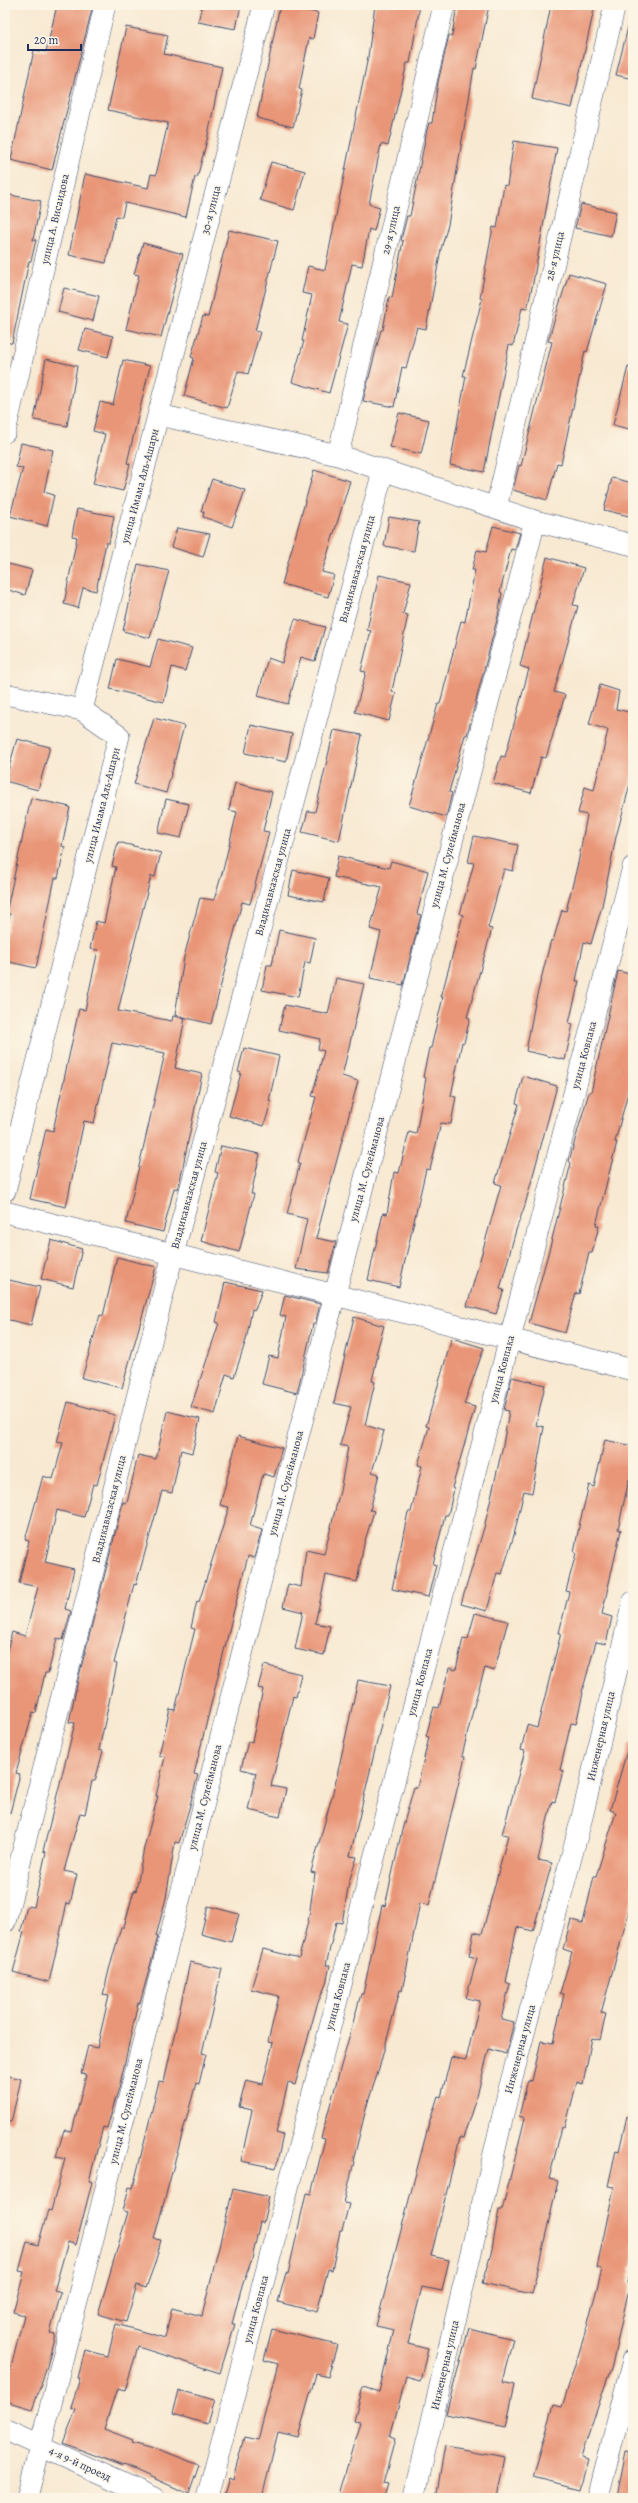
<svg xmlns="http://www.w3.org/2000/svg" width="638" height="2503" font-family="Alegreya,serif">
<style>
.building{fill:#e99678}
.lines{fill:none;stroke-linecap:round;stroke-linejoin:round}
.street-casing{stroke:#3c4b6f;stroke-width:22}
.street{stroke:#fff;stroke-width:21}
.labels{text-anchor:middle;dominant-baseline:central;stroke-width:3;stroke-linejoin:round;paint-order:stroke}
.street-label{font-size:11px;fill:#1b2f5e;stroke:#fcf5e5}
</style>
<rect width="100%" height="100%" fill="#fcf5e5"/>
<filter id="ink" filterUnits="userSpaceOnUse"><feTurbulence type="fractalNoise" baseFrequency=".025" numOctaves="2"/><feDisplacementMap in="SourceGraphic" scale="8" xChannelSelector="R" yChannelSelector="G"/><feConvolveMatrix kernelMatrix="1 2 1 2 8 2 1 2 1" color-interpolation-filters="sRGB"/></filter>
<filter id="wash" filterUnits="userSpaceOnUse"><feTurbulence type="fractalNoise" baseFrequency=".012" numOctaves="4" result="noise"/><feDisplacementMap in="SourceGraphic" scale="16" xChannelSelector="R" yChannelSelector="G"/><feGaussianBlur stdDeviation="0.9" result="paint"/><feColorMatrix in="noise" values="0 0 0 0 0 0 0 0 0 0 0 0 0 0 0 0 0 1.4 0 .05"/><feComposite in="paint" operator="in"/></filter>
<g filter="url(#wash)">
<rect width="100%" height="100%" fill="#f8e9d2"/>
<g id="blocks">
<path class="building" d="M 57,5 L 93,5 L 52,170 L 11,160 L 34,50 L 46,52 Z
M 202,5 L 241,5 L 236,29 L 198,22 Z
M 280,5 L 318,13 L 313,39 L 309,38 L 299,89 L 302,90 L 293,127 L 257,118 Z
M 375,5 L 420,5 L 410,63 L 407,63 L 388,146 L 381,144 L 369,204 L 380,207 L 374,231 L 369,229 L 362,266 L 352,264 L 339,322 L 348,324 L 329,393 L 292,382 L 304,341 L 302,341 L 312,295 L 302,293 L 308,266 L 325,270 L 368,57 Z
M 457,5 L 489,5 L 476,69 L 474,68 L 448,225 L 441,249 L 426,329 L 417,327 L 406,368 L 402,367 L 394,407 L 363,401 L 381,330 L 383,330 L 389,297 L 392,298 L 403,241 L 401,240 L 407,216 L 410,216 L 427,130 L 429,123 L 432,123 L 438,82 L 449,35 L 452,36 Z
M 551,5 L 595,5 L 572,108 L 532,99 Z
M 126,27 L 168,35 L 164,54 L 222,67 L 207,140 L 197,178 L 195,177 L 186,217 L 125,203 L 122,217 L 116,216 L 106,263 L 69,255 L 85,174 L 148,188 L 151,174 L 156,175 L 168,123 L 108,110 Z
M 628,27 L 633,27 L 633,79 L 616,75 Z
M 514,141 L 557,148 L 533,283 L 527,309 L 522,308 L 513,346 L 509,345 L 484,472 L 450,465 L 466,376 L 463,376 L 482,299 L 480,298 L 493,227 L 497,228 L 504,185 L 507,186 Z
M 271,162 L 305,171 L 294,210 L 260,200 Z
M 5,194 L 41,201 L 33,240 L 36,240 L 31,261 L 29,261 L 12,343 L 5,343 Z
M 581,204 L 616,212 L 611,236 L 575,228 Z
M 229,230 L 278,241 L 255,331 L 260,332 L 248,374 L 238,371 L 227,408 L 184,396 L 194,358 L 191,357 L 203,316 L 208,317 Z
M 143,243 L 183,254 L 161,337 L 126,329 L 139,275 L 134,274 Z
M 569,273 L 607,284 L 587,352 L 585,351 L 561,464 L 557,463 L 547,500 L 513,490 L 519,465 L 521,466 L 552,342 L 548,341 Z
M 64,288 L 99,296 L 93,321 L 58,312 Z
M 85,329 L 113,336 L 108,357 L 79,350 Z
M 46,359 L 77,366 L 67,426 L 34,420 Z
M 123,360 L 150,366 L 127,463 L 130,464 L 123,491 L 93,484 L 105,434 L 93,431 L 100,402 L 113,405 Z
M 628,367 L 633,368 L 633,430 L 613,425 Z
M 399,413 L 429,420 L 421,454 L 390,447 Z
M 21,443 L 53,450 L 44,492 L 54,495 L 47,526 L 10,516 L 23,468 L 16,467 Z
M 314,470 L 350,481 L 322,572 L 334,575 L 328,597 L 282,584 Z
M 612,478 L 633,483 L 633,517 L 604,510 Z
M 212,479 L 245,490 L 232,527 L 203,517 L 204,512 L 201,511 Z
M 77,509 L 114,516 L 109,543 L 106,543 L 96,591 L 83,588 L 78,608 L 64,604 L 77,537 L 72,536 Z
M 389,517 L 419,522 L 414,551 L 384,546 Z
M 493,526 L 520,533 L 515,550 L 511,549 L 500,592 L 502,593 L 498,616 L 467,735 L 465,735 L 449,792 L 452,793 L 446,817 L 409,806 L 438,704 L 440,704 L 461,621 L 465,622 L 475,570 L 472,570 L 477,550 L 486,552 Z
M 177,528 L 210,534 L 203,557 L 171,547 Z
M 547,557 L 584,568 L 573,605 L 578,606 L 554,692 L 565,695 L 546,758 L 541,757 L 531,793 L 493,783 L 501,756 L 505,757 L 529,669 L 520,666 Z
M 5,563 L 32,570 L 25,595 L 5,589 Z
M 138,564 L 169,571 L 150,638 L 123,631 Z
M 379,575 L 411,582 L 403,614 L 408,615 L 392,691 L 396,693 L 389,721 L 355,712 L 366,672 L 361,671 L 371,631 L 367,630 Z
M 295,619 L 325,627 L 315,661 L 301,657 L 288,704 L 258,696 L 268,658 L 282,663 Z
M 158,639 L 192,648 L 185,671 L 172,667 L 164,702 L 110,689 L 117,659 L 150,667 Z
M 600,685 L 619,691 L 616,709 L 633,713 L 633,773 L 616,837 L 602,906 L 591,944 L 584,942 L 576,981 L 579,981 L 569,1023 L 573,1024 L 565,1060 L 526,1051 L 535,1003 L 551,940 L 553,941 L 562,910 L 566,911 L 578,863 L 587,815 L 578,813 L 585,787 L 594,790 L 608,730 L 589,724 Z
M 154,718 L 184,726 L 166,793 L 134,784 Z
M 251,725 L 292,734 L 286,762 L 245,753 Z
M 334,730 L 362,735 L 339,841 L 302,832 L 308,811 L 315,812 Z
M 17,739 L 50,747 L 38,790 L 5,781 Z
M 235,783 L 272,792 L 263,831 L 269,832 L 250,904 L 242,902 L 211,1024 L 175,1015 L 184,957 L 200,898 L 214,900 L 223,870 L 237,812 L 229,810 Z
M 31,798 L 70,807 L 62,846 L 65,847 L 58,878 L 55,878 L 36,968 L 5,961 L 5,938 L 10,914 L 6,913 Z
M 166,799 L 189,804 L 181,838 L 158,833 Z
M 474,836 L 518,845 L 513,871 L 504,869 L 488,928 L 492,929 L 467,1017 L 470,1018 L 464,1043 L 462,1042 L 451,1096 L 456,1097 L 451,1124 L 441,1123 L 430,1170 L 426,1169 L 399,1287 L 368,1280 L 383,1213 L 387,1214 L 394,1172 L 399,1173 L 409,1132 L 416,1134 L 426,1078 L 423,1077 L 429,1048 L 431,1048 L 443,997 L 441,997 L 463,915 L 460,914 L 474,863 L 468,862 Z
M 118,842 L 161,853 L 155,877 L 151,876 L 118,1011 L 172,1021 L 173,1016 L 185,1018 L 175,1068 L 202,1074 L 179,1185 L 178,1189 L 174,1188 L 163,1232 L 126,1223 L 165,1053 L 112,1043 L 94,1123 L 84,1121 L 66,1207 L 30,1199 L 46,1129 L 53,1131 L 79,1009 L 85,1010 L 98,950 L 90,949 L 96,921 L 104,923 L 116,867 L 112,866 Z
M 338,856 L 389,868 L 391,861 L 428,871 L 417,914 L 421,915 L 403,985 L 370,978 L 381,932 L 370,929 L 382,887 L 334,877 Z
M 293,870 L 329,878 L 324,902 L 288,895 Z
M 279,930 L 315,938 L 310,963 L 305,962 L 298,997 L 262,990 L 267,965 L 272,965 Z
M 618,971 L 633,975 L 633,1090 L 629,1089 L 615,1142 L 617,1142 L 596,1225 L 599,1226 L 592,1253 L 589,1253 L 579,1294 L 576,1293 L 565,1333 L 529,1323 L 551,1243 L 571,1163 L 569,1161 L 589,1092 L 591,1092 Z
M 336,978 L 364,984 L 342,1076 L 358,1081 L 316,1238 L 336,1242 L 328,1273 L 296,1269 L 307,1219 L 287,1214 L 300,1163 L 298,1162 L 316,1097 L 312,1096 L 324,1051 L 318,1049 L 320,1039 L 279,1030 L 285,1005 L 328,1014 Z
M 244,1048 L 279,1056 L 269,1101 L 271,1102 L 264,1126 L 229,1116 L 241,1073 L 238,1072 Z
M 523,1076 L 557,1086 L 525,1205 L 516,1230 L 500,1289 L 504,1290 L 496,1314 L 467,1306 L 501,1185 L 495,1183 L 519,1104 L 516,1103 Z
M 221,1146 L 260,1154 L 251,1194 L 254,1194 L 239,1252 L 201,1241 L 218,1173 L 215,1172 Z
M 51,1240 L 82,1249 L 73,1287 L 41,1279 Z
M 117,1257 L 156,1267 L 122,1388 L 82,1378 L 100,1315 L 103,1316 Z
M 9,1280 L 40,1287 L 31,1325 L 5,1319 L 5,1298 Z
M 225,1282 L 262,1290 L 255,1310 L 252,1309 L 246,1340 L 234,1377 L 226,1374 L 215,1414 L 191,1407 L 219,1323 L 216,1322 Z
M 285,1295 L 320,1304 L 315,1324 L 313,1324 L 297,1393 L 262,1384 L 269,1356 L 278,1358 L 286,1317 L 280,1315 Z
M 354,1317 L 384,1326 L 376,1354 L 378,1354 L 372,1381 L 375,1382 L 365,1425 L 384,1431 L 372,1472 L 379,1474 L 370,1510 L 374,1511 L 364,1544 L 357,1582 L 326,1575 L 315,1623 L 330,1626 L 324,1655 L 295,1649 L 303,1612 L 283,1607 L 288,1584 L 301,1587 L 306,1550 L 324,1554 L 340,1491 L 348,1447 L 340,1445 L 351,1407 L 334,1403 Z
M 452,1338 L 484,1348 L 464,1404 L 475,1407 L 452,1488 L 454,1489 L 448,1515 L 445,1515 L 433,1564 L 436,1565 L 428,1597 L 392,1589 L 408,1512 L 411,1512 L 422,1466 L 418,1465 L 429,1427 L 426,1426 Z
M 512,1377 L 545,1385 L 536,1425 L 544,1427 L 532,1493 L 524,1491 L 514,1535 L 502,1574 L 497,1573 L 487,1611 L 461,1604 L 484,1528 L 503,1445 L 509,1411 L 504,1410 Z
M 68,1402 L 115,1415 L 97,1485 L 93,1484 L 84,1517 L 57,1510 L 45,1562 L 74,1569 L 65,1609 L 71,1611 L 63,1640 L 57,1638 L 48,1673 L 45,1673 L 36,1713 L 33,1712 L 16,1773 L 20,1774 L 10,1813 L 5,1813 L 5,1658 L 12,1632 L 25,1636 L 38,1587 L 19,1583 L 29,1541 L 25,1540 L 43,1476 L 53,1479 L 63,1443 L 57,1442 Z
M 167,1411 L 200,1419 L 192,1453 L 181,1450 L 172,1493 L 162,1491 L 136,1585 L 134,1584 L 114,1663 L 117,1664 L 99,1750 L 103,1751 L 95,1781 L 92,1781 L 85,1814 L 80,1813 L 64,1871 L 77,1874 L 70,1904 L 67,1903 L 49,1982 L 13,1972 L 24,1932 L 21,1931 L 27,1906 L 34,1907 L 46,1852 L 43,1851 L 75,1723 L 69,1722 L 78,1680 L 123,1502 L 127,1503 L 138,1455 L 156,1459 Z
M 238,1436 L 282,1448 L 274,1477 L 263,1474 L 250,1526 L 262,1530 L 254,1558 L 248,1556 L 234,1610 L 194,1774 L 198,1775 L 190,1805 L 179,1843 L 175,1842 L 166,1898 L 156,1936 L 158,1937 L 140,2003 L 138,2003 L 120,2084 L 107,2128 L 103,2127 L 89,2181 L 92,2182 L 76,2245 L 68,2242 L 54,2291 L 61,2293 L 50,2333 L 55,2334 L 46,2370 L 32,2409 L 5,2401 L 5,2369 L 10,2371 L 24,2315 L 13,2312 L 24,2272 L 19,2271 L 27,2242 L 38,2245 L 48,2210 L 51,2211 L 65,2159 L 56,2157 L 64,2130 L 72,2132 L 86,2075 L 81,2074 L 88,2046 L 97,2048 L 109,1996 L 103,1995 L 109,1970 L 121,1927 L 124,1927 L 134,1890 L 136,1891 L 144,1848 L 158,1796 L 156,1796 L 165,1757 L 159,1755 L 170,1709 L 175,1710 L 195,1629 L 191,1628 L 197,1601 L 199,1602 L 229,1507 L 220,1505 Z
M 605,1440 L 633,1446 L 633,1480 L 629,1479 L 618,1529 L 621,1530 L 602,1614 L 612,1617 L 606,1644 L 596,1642 L 582,1692 L 583,1693 L 576,1724 L 571,1723 L 560,1770 L 563,1771 L 555,1802 L 552,1801 L 538,1860 L 552,1863 L 533,1931 L 517,1927 L 506,1982 L 510,1984 L 501,2019 L 514,2022 L 506,2054 L 489,2049 L 478,2092 L 463,2138 L 460,2137 L 431,2256 L 449,2260 L 442,2291 L 422,2287 L 408,2344 L 428,2349 L 420,2381 L 406,2377 L 390,2437 L 395,2439 L 383,2484 L 388,2485 L 384,2498 L 338,2498 L 360,2422 L 354,2421 L 363,2387 L 379,2392 L 394,2330 L 376,2326 L 428,2127 L 438,2096 L 441,2097 L 451,2057 L 466,2060 L 480,2001 L 466,1998 L 477,1958 L 469,1956 L 474,1932 L 482,1934 L 508,1835 L 502,1834 L 525,1751 L 521,1750 L 527,1725 L 537,1728 L 561,1633 L 559,1633 L 569,1592 L 566,1591 L 576,1553 L 574,1552 L 580,1522 L 589,1485 L 594,1487 Z
M 475,1613 L 508,1621 L 494,1671 L 485,1668 L 476,1698 L 462,1756 L 465,1757 L 429,1905 L 420,1903 L 402,1991 L 400,1990 L 379,2069 L 367,2105 L 353,2161 L 354,2162 L 344,2203 L 349,2204 L 342,2231 L 340,2231 L 332,2270 L 328,2269 L 317,2312 L 278,2302 L 286,2273 L 288,2274 L 306,2193 L 311,2194 L 325,2139 L 321,2138 L 361,1994 L 363,1994 L 382,1905 L 385,1906 L 402,1830 L 414,1787 L 417,1788 L 429,1737 L 426,1736 L 434,1707 L 439,1708 L 449,1668 L 456,1670 L 463,1638 L 468,1639 Z
M 264,1665 L 301,1674 L 296,1697 L 293,1696 L 271,1786 L 286,1789 L 280,1817 L 248,1810 L 256,1773 L 241,1769 L 248,1741 L 252,1742 L 263,1689 L 258,1688 Z
M 358,1680 L 390,1686 L 350,1856 L 357,1857 L 349,1882 L 342,1923 L 336,1922 L 326,1965 L 330,1965 L 326,1984 L 317,2005 L 295,2085 L 288,2083 L 276,2133 L 283,2135 L 276,2168 L 241,2161 L 252,2110 L 239,2107 L 246,2080 L 263,2084 L 273,2043 L 268,2042 L 279,1996 L 251,1989 L 263,1949 L 299,1958 L 309,1917 L 315,1873 L 311,1872 L 335,1785 Z
M 629,1744 L 633,1744 L 633,1897 L 601,2013 L 606,2014 L 600,2040 L 592,2038 L 583,2084 L 577,2082 L 565,2128 L 562,2127 L 549,2179 L 558,2181 L 532,2294 L 482,2283 L 492,2249 L 499,2210 L 502,2210 L 525,2118 L 519,2116 L 528,2080 L 532,2081 L 541,2041 L 553,2043 L 564,1994 L 560,1993 L 572,1952 L 563,1949 L 571,1920 L 583,1923 L 594,1876 L 596,1876 L 616,1812 L 610,1810 Z
M 208,1906 L 239,1914 L 231,1942 L 201,1934 Z
M 190,1962 L 222,1969 L 202,2053 L 206,2054 L 199,2084 L 196,2083 L 154,2239 L 161,2240 L 155,2263 L 146,2288 L 137,2285 L 126,2322 L 98,2314 L 128,2212 L 123,2211 L 129,2187 L 133,2188 L 159,2081 L 164,2082 Z
M 5,2075 L 21,2079 L 11,2122 L 5,2121 Z
M 627,2116 L 633,2117 L 633,2257 L 627,2283 L 630,2284 L 612,2365 L 581,2457 L 588,2459 L 580,2489 L 533,2477 L 554,2405 L 562,2407 L 587,2327 L 602,2269 L 597,2268 L 614,2187 L 608,2186 L 616,2150 L 619,2151 Z
M 233,2189 L 269,2197 L 263,2223 L 260,2222 L 252,2259 L 241,2289 L 232,2324 L 235,2324 L 220,2373 L 138,2347 L 125,2390 L 117,2388 L 104,2429 L 133,2440 L 132,2442 L 161,2450 L 199,2465 L 189,2494 L 124,2465 L 123,2466 L 63,2443 L 76,2410 L 71,2408 L 80,2378 L 78,2378 L 85,2350 L 108,2356 L 116,2324 L 165,2338 L 172,2308 L 202,2316 Z
M 469,2328 L 513,2339 L 502,2382 L 515,2385 L 506,2427 L 446,2414 Z
M 272,2329 L 337,2345 L 328,2377 L 316,2374 L 298,2437 L 278,2432 L 262,2498 L 223,2498 L 229,2478 L 233,2480 L 244,2437 L 258,2440 L 278,2364 L 264,2360 Z
M 179,2390 L 214,2400 L 207,2424 L 173,2414 Z
M 445,2446 L 505,2457 L 497,2498 L 436,2498 Z
M 626,2451 L 633,2452 L 633,2498 L 617,2498 Z"/>
</g>
</g>
<g filter="url(#ink)">
<use href="#blocks" fill-opacity="0" stroke="#3c4b6f" stroke-width="1"/>
<g class="lines">
<defs>
<path id="street" d="M 159,415 L 338,455 L 535,521 L 633,545
M 5,432 L 105,5
M 338,455 L 444,5
M 496,508 L 615,5
M 5,694 L 82,710
M 5,1191 L 119,736 L 82,710 L 264,5
M 5,1212 L 633,1370
M 5,1922 L 173,1254 L 383,471
M 5,2430 L 155,2498
M 27,2498 L 243,1650 L 535,521
M 207,2498 L 633,867
M 414,2498 L 509,2089 L 582,1817 L 633,1602
M 598,2498 L 633,2360"/>
</defs>
<use href="#street" class="street-casing"/>
<use href="#street" class="street"/>
</g>
</g>
<g class="labels">
<g class="street-label">
<text transform="translate(211 210) rotate(-76)">30-я улица</text>
<text transform="translate(55 219) rotate(-77)">улица А. Висаидова</text>
<text transform="translate(391 230) rotate(-77)">29-я улица</text>
<text transform="translate(555 256) rotate(-77)">28-я улица</text>
<text transform="translate(140 486) rotate(-75)">улица Имама Аль-Ашари</text>
<text transform="translate(357 569) rotate(-75)">Владикавказская улица</text>
<text transform="translate(102 805) rotate(-76)">улица Имама Аль-Ашари</text>
<text transform="translate(448 855) rotate(-75)">улица М. Сулейманова</text>
<text transform="translate(273 882) rotate(-75)">Владикавказская улица</text>
<text transform="translate(584 1055) rotate(-75)">улица Ковпака</text>
<text transform="translate(367 1169) rotate(-75)">улица М. Сулейманова</text>
<text transform="translate(189 1195) rotate(-75)">Владикавказская улица</text>
<text transform="translate(502 1369) rotate(-75)">улица Ковпака</text>
<text transform="translate(286 1483) rotate(-75)">улица М. Сулейманова</text>
<text transform="translate(109 1509) rotate(-76)">Владикавказская улица</text>
<text transform="translate(420 1682) rotate(-75)">улица Ковпака</text>
<text transform="translate(601 1736) rotate(-77)">Инженерная улица</text>
<text transform="translate(205 1797) rotate(-76)">улица М. Сулейманова</text>
<text transform="translate(338 1996) rotate(-75)">улица Ковпака</text>
<text transform="translate(520 2049) rotate(-75)">Инженерная улица</text>
<text transform="translate(126 2111) rotate(-76)">улица М. Сулейманова</text>
<text transform="translate(256 2309) rotate(-75)">улица Ковпака</text>
<text transform="translate(445 2365) rotate(-77)">Инженерная улица</text>
<text transform="translate(80 2464) rotate(25)">4-я 9-й проезд</text>
</g>
</g>
<rect width="638" height="2503" fill="none" stroke="#fcf5e5" stroke-width="20"/>
<path d="M28 44v6h53v-6" fill="none" stroke="#1b2f5e" stroke-width="2"/>
<text x="34" y="44" font-size="12" fill="#1b2f5e" stroke="#fcf5e5" stroke-width="3" paint-order="stroke">20 m</text>
</svg>
